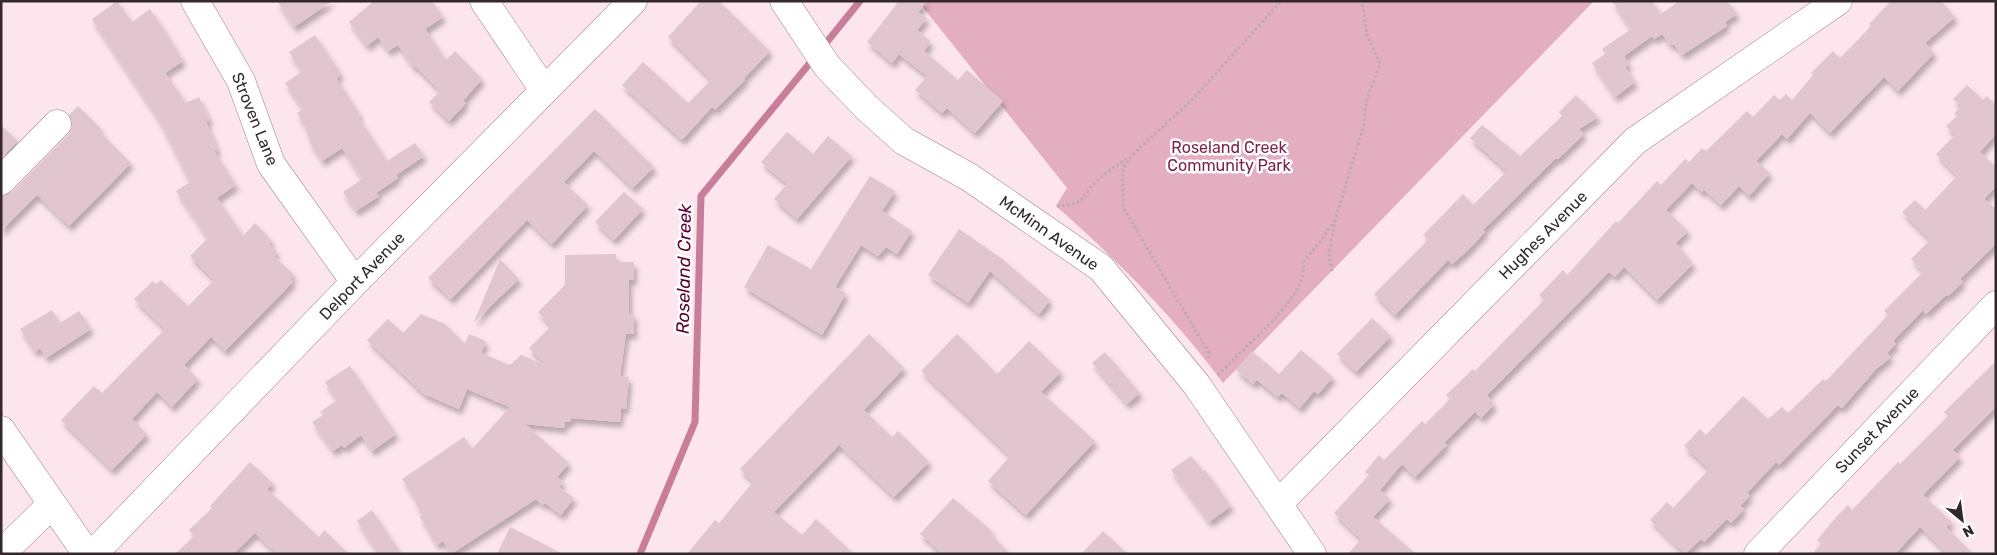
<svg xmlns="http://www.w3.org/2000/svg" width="1997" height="555" font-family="Rubik,sans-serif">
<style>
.green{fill:#e3aec0}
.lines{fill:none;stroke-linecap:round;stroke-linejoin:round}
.stream{stroke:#c87d98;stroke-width:7}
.building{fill:#e2c6cf;filter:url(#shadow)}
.minor-casing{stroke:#9d838b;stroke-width:29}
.path{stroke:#beabb1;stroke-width:3;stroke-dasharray:2.5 2.5;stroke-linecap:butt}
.minor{stroke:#fff;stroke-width:28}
.labels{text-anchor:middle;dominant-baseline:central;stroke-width:5;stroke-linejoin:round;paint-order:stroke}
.street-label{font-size:16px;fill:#33292c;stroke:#fff}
.park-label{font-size:16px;fill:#7c234b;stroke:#fff}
.water-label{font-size:18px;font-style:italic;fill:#5d0031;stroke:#fff}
</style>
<defs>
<filter id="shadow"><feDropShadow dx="3" dy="5.5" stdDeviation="2.5" flood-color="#0004"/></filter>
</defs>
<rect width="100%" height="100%" fill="#fce5ec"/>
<path class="green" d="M 918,1 L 1594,1 L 1223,383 C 1175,318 1117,260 1056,206 L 1067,188 Z"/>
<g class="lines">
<path class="stream" d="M 822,48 L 860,1
M 640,554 L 695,422 L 701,196 L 814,58"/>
</g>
<path class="building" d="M 117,1 L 132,22 L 150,9 L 164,30 L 183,61 L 165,73 L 186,103 L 199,97 L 210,120 L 206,122 L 218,150 L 214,151 L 236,185 L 217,198 L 243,236 L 255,223 L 272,241 L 269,244 L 277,252 L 274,256 L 294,275 L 290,278 L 293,282 L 225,351 L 211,337 L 184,365 L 198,379 L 172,407 L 157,392 L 132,419 L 147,434 L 112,470 L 61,420 L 94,386 L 102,393 L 165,329 L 134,299 L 153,281 L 156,284 L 161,280 L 188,306 L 214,280 L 190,256 L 208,238 L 176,191 L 190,182 L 159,120 L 92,19 Z
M 277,1 L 332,1 L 294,27 Z
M 374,1 L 432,1 L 443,17 L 425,29 L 446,60 L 455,51 L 482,79 L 463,101 L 466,103 L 449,121 L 429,102 L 440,91 L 415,66 L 413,67 L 398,45 L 388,51 L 378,37 L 367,46 L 349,22 Z
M 701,1 L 719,1 L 770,51 L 744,78 L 745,80 L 715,110 L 712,107 L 682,140 L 622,85 L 643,62 L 688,103 L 711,80 L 668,37 Z
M 899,1 L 927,1 L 918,12 L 927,18 L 917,30 L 931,42 L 924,51 L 958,80 L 967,70 L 1003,101 L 975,133 L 947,108 L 942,113 L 915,90 L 927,76 L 899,54 L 892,63 L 867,42 Z
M 1612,1 L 1652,1 L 1661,14 L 1679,1 L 1727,1 L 1737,14 L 1725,22 L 1727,26 L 1682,55 L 1674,44 L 1670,45 L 1662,34 L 1654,39 L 1652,36 L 1624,56 L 1629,64 L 1625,67 L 1635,82 L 1615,97 L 1592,63 L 1605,54 L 1602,49 L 1631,29 Z
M 1891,1 L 1941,1 L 1955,17 L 1925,43 L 1934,53 L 1898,91 L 1884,77 L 1830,133 L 1810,113 L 1787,139 L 1782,134 L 1756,161 L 1770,173 L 1749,196 L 1739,186 L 1721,205 L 1704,190 L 1702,192 L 1692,183 L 1666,210 L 1688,231 L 1676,243 L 1693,264 L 1657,300 L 1624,267 L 1615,277 L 1609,272 L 1487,395 L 1494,405 L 1481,418 L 1475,412 L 1444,443 L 1447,445 L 1415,477 L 1402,464 L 1380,490 L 1390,499 L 1373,517 L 1416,554 L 1348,554 L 1361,539 L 1334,513 L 1369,475 L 1365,472 L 1379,455 L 1384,460 L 1422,421 L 1425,424 L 1450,399 L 1446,395 L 1473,369 L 1475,371 L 1544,300 L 1539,295 L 1563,270 L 1567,275 L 1616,221 L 1618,223 L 1657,181 L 1661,185 L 1685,159 L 1689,162 L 1702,148 L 1706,151 L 1747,111 L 1753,117 L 1774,95 L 1780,100 L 1786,94 L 1792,100 L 1813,75 L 1811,73 L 1833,51 L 1840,58 L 1871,26 L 1869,24 Z
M 315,35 L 341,74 L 336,78 L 360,115 L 358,117 L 387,161 L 415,143 L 424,156 L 396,175 L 398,178 L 376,193 L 379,196 L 356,211 L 343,192 L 362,179 L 342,148 L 322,161 L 309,141 L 312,140 L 305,130 L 307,129 L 297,113 L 303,109 L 285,83 L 302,71 L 289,52 Z
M 1967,85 L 1983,100 L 1987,96 L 1996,105 L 1996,134 L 1980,152 L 1996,167 L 1996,186 L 1984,199 L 1996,209 L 1996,244 L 1960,279 L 1963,282 L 1948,296 L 1946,295 L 1926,314 L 1923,310 L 1893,341 L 1896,344 L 1887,353 L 1891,357 L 1876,369 L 1842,408 L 1838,405 L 1779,465 L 1776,462 L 1747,493 L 1750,496 L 1740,506 L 1744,509 L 1731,523 L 1727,519 L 1704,542 L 1701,539 L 1685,554 L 1650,520 L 1667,502 L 1673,508 L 1709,469 L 1684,446 L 1700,429 L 1706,435 L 1743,396 L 1768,419 L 1782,407 L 1788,413 L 1823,379 L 1826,381 L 1888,315 L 1884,311 L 1923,272 L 1911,259 L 1930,240 L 1902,212 L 1915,200 L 1925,210 L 1957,176 L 1936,154 L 1955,135 L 1946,126 L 1957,116 L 1954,114 L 1961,106 L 1953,99 Z
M 1576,95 L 1598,117 L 1579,129 L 1584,134 L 1558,159 L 1556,158 L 1483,230 L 1485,232 L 1468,250 L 1452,264 L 1448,260 L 1395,315 L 1374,294 L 1428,240 L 1423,235 L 1463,194 L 1473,205 L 1507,171 L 1470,138 L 1482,125 L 1520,156 L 1562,116 L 1559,112 Z
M 78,106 L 101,129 L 99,131 L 131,163 L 69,226 L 37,195 L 1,231 L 1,196 L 12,192 L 68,135 L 72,127 L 69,115 Z
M 595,109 L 654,167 L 633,188 L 594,151 L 564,182 L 588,205 L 552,244 L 527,220 L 451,299 L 428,278 Z
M 1,125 L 18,141 L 1,158 Z
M 787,132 L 813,154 L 828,136 L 852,156 L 797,219 L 774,199 L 787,184 L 761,162 Z
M 870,176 L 895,191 L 882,211 L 912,231 L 897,254 L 886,247 L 878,256 L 861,245 L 835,287 L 846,293 L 822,335 L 744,287 L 768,245 L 811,269 Z
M 624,192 L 643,209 L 614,240 L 595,222 Z
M 959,229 L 1001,258 L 1050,300 L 1039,314 L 990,271 L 968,303 L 928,275 Z
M 616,254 L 616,262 L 634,262 L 634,280 L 629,280 L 629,314 L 634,314 L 634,334 L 626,334 L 620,376 L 629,377 L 626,409 L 621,408 L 620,422 L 571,418 L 571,422 L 565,422 L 564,428 L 525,424 L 569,463 L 557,477 L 563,482 L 559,487 L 574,498 L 561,515 L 545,503 L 543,505 L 536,499 L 451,554 L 443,541 L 437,545 L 420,517 L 423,515 L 415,502 L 417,501 L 402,479 L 464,437 L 472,449 L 510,407 L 467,389 L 459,409 L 424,394 L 367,340 L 388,319 L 403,333 L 421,314 L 445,324 L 465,344 L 469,334 L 486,341 L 481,353 L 510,365 L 521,355 L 546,365 L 529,348 L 551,326 L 538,312 L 565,285 L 565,255 Z
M 500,259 L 519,279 L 474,322 Z
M 52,310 L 60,323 L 79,311 L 91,329 L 46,358 L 40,348 L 35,352 L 20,329 Z
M 1372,318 L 1391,336 L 1356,372 L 1337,354 Z
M 869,334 L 904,368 L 864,410 L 892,437 L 898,431 L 929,462 L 894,497 L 839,445 L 774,512 L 802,535 L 816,519 L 854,554 L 687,554 L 715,520 L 719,523 L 753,482 L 740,469 Z
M 957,334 L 997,374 L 1029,341 L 1061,372 L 1041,392 L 1095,441 L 1026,515 L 988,481 L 1010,456 L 921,371 Z
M 1301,350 L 1333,377 L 1318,394 L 1314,391 L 1300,408 L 1282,393 L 1278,397 L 1257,380 L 1253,384 L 1236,370 L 1252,351 L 1279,374 Z
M 1105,352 L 1140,393 L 1127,404 L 1092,363 Z
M 1996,361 L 1996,407 L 1953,450 L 1960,457 L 1923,495 L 1952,522 L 1946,527 L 1973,554 L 1948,554 L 1920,527 L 1895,554 L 1812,554 L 1821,544 L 1817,540 L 1836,517 L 1848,505 L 1852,510 L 1898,462 L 1900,464 L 1948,416 L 1944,412 Z
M 350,366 L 396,434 L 372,451 L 361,435 L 344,448 L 342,445 L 333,451 L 312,422 L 323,415 L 320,412 L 337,400 L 325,382 Z
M 1191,456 L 1203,471 L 1205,470 L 1231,506 L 1209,522 L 1171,470 Z
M 250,462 L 273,483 L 267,489 L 319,537 L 324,530 L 349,554 L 277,554 L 255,533 L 233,554 L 175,554 L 194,536 L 189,530 L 212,508 L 210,506 Z
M 953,498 L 992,531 L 990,533 L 1010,554 L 943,554 L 920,534 Z
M 372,510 L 401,554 L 379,554 L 357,521 Z
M 510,527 L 540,542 L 563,554 L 497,554 Z
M 1103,531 L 1128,554 L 1081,554 Z"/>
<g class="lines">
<defs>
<path id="minor" d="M 195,1 L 241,81 L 271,164 L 355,282
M 484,1 L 544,90
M 784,1 L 827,66 L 866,107 L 904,141 L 969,177 L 1101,268 L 1196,384 L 1312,554
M 1,181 L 57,124
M 1,430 L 87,554
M 1278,504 L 1635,141 L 1838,1
M 1,554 L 52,504
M 93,554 L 355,282 L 633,1
M 1758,554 L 1996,305"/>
</defs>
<use href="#minor" class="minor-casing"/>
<path class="path" d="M 1057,206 C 1089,205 1080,195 1100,178 C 1109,170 1119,164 1129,157
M 1332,271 L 1329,254 L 1335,220 L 1364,125 L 1366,102 L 1380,64 L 1367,35 L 1362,1
M 1208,358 L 1209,353 L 1123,207 L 1123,168 L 1132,155 L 1192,100 L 1281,1
M 1218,375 C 1240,352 1284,314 1298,288 C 1302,279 1304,270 1304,261 L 1323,238 L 1334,221"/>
<use href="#minor" class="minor"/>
</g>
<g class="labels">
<g class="street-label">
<text transform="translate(255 119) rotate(68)">Stroven Lane</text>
<text transform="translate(1049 233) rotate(35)">McMinn Avenue</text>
<text transform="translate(1543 235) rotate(-45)">Hughes Avenue</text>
<text transform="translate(362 276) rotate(-46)">Delport Avenue</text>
<text transform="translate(1877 430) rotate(-46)">Sunset Avenue</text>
</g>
<g class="park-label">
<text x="1229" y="147">Roseland Creek<tspan x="1229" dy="18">Community Park</tspan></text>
</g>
<g class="water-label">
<text transform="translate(684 269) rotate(-89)">Roseland Creek</text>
</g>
</g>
<rect width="1997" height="555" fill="none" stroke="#33292c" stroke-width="5"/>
<g transform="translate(1962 520) rotate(151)" stroke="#ffffff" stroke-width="4" paint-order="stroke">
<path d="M0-4L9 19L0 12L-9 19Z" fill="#33292c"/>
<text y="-8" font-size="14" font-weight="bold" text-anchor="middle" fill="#33292c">N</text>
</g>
</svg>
